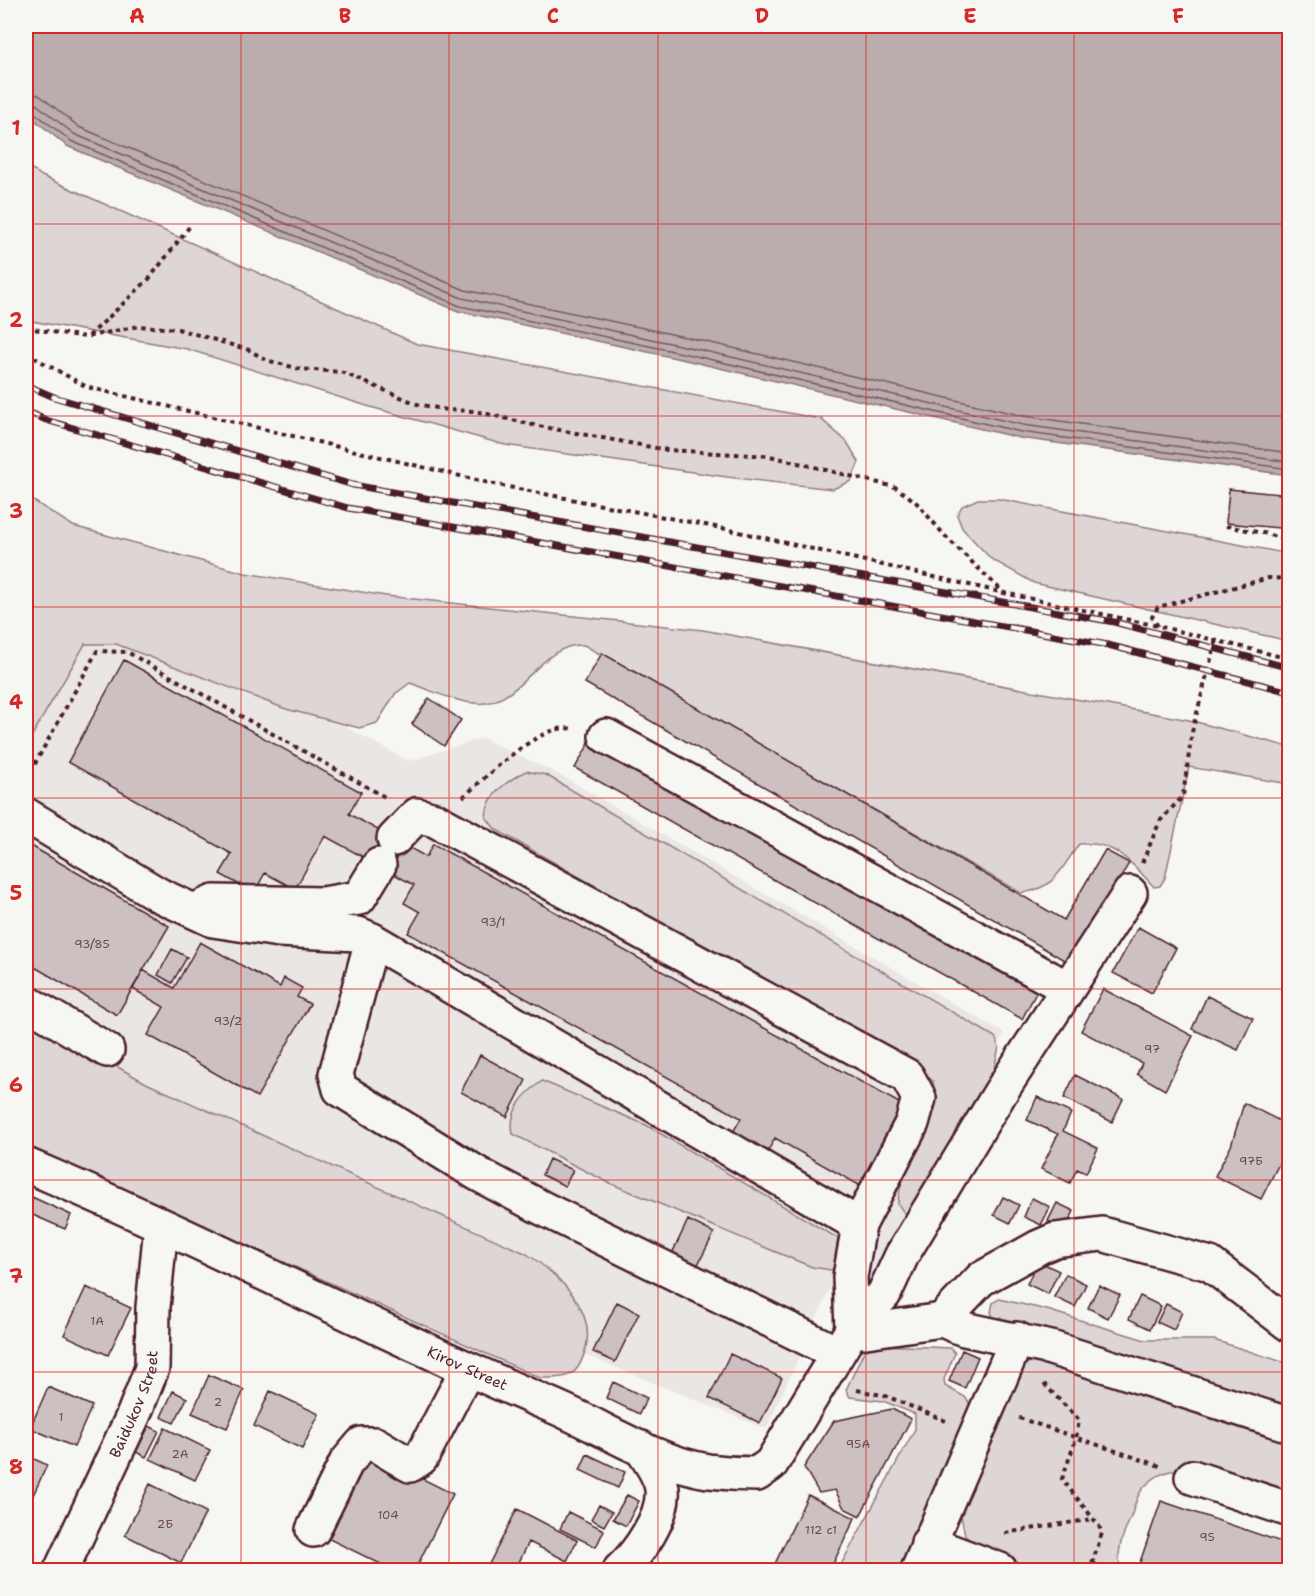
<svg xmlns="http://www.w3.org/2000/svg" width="1315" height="1596" font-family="'Shantell Sans',sans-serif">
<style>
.built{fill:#e9e6e3}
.green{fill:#ddd6d5;stroke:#947a80;stroke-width:1.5}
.water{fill:#bbadae;stroke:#8e747a;stroke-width:1.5}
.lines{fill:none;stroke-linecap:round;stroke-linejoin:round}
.shore{stroke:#77585f;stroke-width:1.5}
.building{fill:#ccc1c0;stroke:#4a1f2b;stroke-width:1.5}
.minor-casing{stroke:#4a1f2b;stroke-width:38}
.path{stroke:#4a1f2b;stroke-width:4;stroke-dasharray:4.5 4.5;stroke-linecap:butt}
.minor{stroke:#f6f6f2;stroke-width:33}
.rail-casing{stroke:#4a1f2b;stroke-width:7}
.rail{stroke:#f6f6f2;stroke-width:4.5;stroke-dasharray:14;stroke-linecap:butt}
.grid{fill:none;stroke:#d62828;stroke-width:1.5;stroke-opacity:0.55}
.labels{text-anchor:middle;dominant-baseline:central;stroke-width:6;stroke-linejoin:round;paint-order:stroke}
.number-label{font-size:12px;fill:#6a4850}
.street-label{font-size:15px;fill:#4a1f2b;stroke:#f6f6f2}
.neatline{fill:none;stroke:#d62828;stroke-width:2}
.grid-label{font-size:20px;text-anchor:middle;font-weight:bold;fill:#d62828}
</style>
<rect width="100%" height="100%" fill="#f6f6f2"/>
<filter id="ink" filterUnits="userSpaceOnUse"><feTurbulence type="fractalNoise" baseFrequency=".0167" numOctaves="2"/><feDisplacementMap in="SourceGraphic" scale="12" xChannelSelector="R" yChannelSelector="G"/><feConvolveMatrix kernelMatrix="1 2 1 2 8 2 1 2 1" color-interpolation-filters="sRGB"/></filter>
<g filter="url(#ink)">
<path class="built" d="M 26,611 L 273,688 L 409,761 L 483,738 L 562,776 L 1004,1033 L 879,1266 L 831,1287 L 766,1429 L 583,1354 L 26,1088 Z"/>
<path class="green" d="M 26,165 L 42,176 L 417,344 L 821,419 L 847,442 L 859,462 L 851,481 L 833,489 L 727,477 L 505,445 L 367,406 L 187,349 L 26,320 Z
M 26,496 L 73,526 L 245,573 L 386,596 L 703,630 L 1189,720 L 1289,747 L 1290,784 L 1189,767 L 1165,878 L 1160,886 L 1154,887 C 1134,865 1113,839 1079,844 C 1060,870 1055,889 1021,893 L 584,645 C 543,642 524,698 486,703 C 462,706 433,691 410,683 L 395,694 L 377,723 L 359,728 L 286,709 L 116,644 L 85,644 L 26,746 Z
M 978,499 L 999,499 L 1289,554 L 1289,641 L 1034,583 L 991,559 L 962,528 L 957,515 L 962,506 Z
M 526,771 L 546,775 L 995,1037 L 999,1047 L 992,1078 L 907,1217 L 898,1204 C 899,1160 942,1129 933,1081 L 917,1069 L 495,829 L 486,817 C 487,794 507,781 526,771 Z
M 26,1015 L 146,1083 L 527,1254 C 557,1274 598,1310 585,1351 C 577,1379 566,1378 540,1378 L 26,1145 Z
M 542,1081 L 646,1125 L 839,1239 L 848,1249 L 845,1259 L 831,1270 L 812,1267 L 607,1182 L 513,1134 C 508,1110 524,1094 542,1081 Z
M 999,1299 L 1047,1310 L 1145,1340 L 1214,1340 L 1289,1364 L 1289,1412 L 994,1320 L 991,1312 L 993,1303 Z
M 878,1345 L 951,1348 L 955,1353 L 944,1379 L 945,1386 L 965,1397 L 970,1404 L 905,1570 L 838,1570 L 915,1429 L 915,1414 L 883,1401 L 850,1397 L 846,1390 L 864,1351 Z
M 1035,1359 L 1289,1432 L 1289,1498 C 1249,1484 1183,1448 1146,1485 C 1138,1492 1135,1504 1132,1514 C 1125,1532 1116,1547 1120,1566 L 1126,1570 L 1027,1570 L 979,1551 L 965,1535 L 961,1516 L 974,1471 L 1019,1368 Z"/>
<path class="water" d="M 26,26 L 1289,26 L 1289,475 L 1020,438 L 685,360 L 458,311 L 67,146 L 26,113 Z"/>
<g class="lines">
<path class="shore" d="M 26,92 L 39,95 L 79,127 L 465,290 L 690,338 L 1024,416 L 1290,453
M 26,101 L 36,104 L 74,134 L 462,298 L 688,347 L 1023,425 L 1290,462
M 26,109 L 31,110 L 71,141 L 460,306 L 687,354 L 1021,432 L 1290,469"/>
</g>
<path class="building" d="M 1229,489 L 1290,495 L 1290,529 L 1226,523 Z
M 602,653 L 1064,920 L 1105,850 L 1129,863 L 1071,964 L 585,683 Z
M 124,660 L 361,792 L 349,814 L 426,857 L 433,844 L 910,1109 L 866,1189 L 775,1138 L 763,1160 L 728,1141 L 741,1118 L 408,933 L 420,912 L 404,903 L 414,885 L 325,836 L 295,889 L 265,873 L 254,893 L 220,874 L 232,854 L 68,762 Z
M 429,698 L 461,720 L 444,746 L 412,724 Z
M 591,740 L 1037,991 L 1022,1019 L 575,768 Z
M 26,843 L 169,926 L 117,1015 L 26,962 Z
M 1138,927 L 1176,948 L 1152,993 L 1113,973 Z
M 200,942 L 280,987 L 284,978 L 302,988 L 297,997 L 310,1004 L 257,1097 L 148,1035 L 164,1007 L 133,989 L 143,970 L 174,988 Z
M 172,949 L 187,957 L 172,983 L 158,975 Z
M 1103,989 L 1193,1036 L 1165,1090 L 1137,1074 L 1142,1063 L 1081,1031 Z
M 1207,996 L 1253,1018 L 1238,1050 L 1192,1029 Z
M 480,1055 L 526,1080 L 507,1117 L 461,1092 Z
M 1075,1075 L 1123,1099 L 1112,1122 L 1064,1098 Z
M 1037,1097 L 1071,1113 L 1063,1131 L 1098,1148 L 1086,1173 L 1077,1169 L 1070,1183 L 1041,1169 L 1058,1134 L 1027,1120 Z
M 1244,1103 L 1290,1126 L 1290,1142 L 1261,1199 L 1215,1176 L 1231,1146 Z
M 549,1159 L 573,1170 L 565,1186 L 542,1175 Z
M 32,1197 L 71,1215 L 65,1229 L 26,1212 Z
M 1003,1197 L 1019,1205 L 1010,1223 L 994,1215 Z
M 1032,1198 L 1050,1207 L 1041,1225 L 1024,1217 Z
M 1057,1203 L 1074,1211 L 1065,1229 L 1048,1221 Z
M 688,1220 L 714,1233 L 694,1272 L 669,1260 Z
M 1038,1261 L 1059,1271 L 1048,1294 L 1027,1284 Z
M 1066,1274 L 1086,1284 L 1075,1307 L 1054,1297 Z
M 1099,1285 L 1120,1295 L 1108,1318 L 1088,1308 Z
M 86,1287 L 131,1308 L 108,1355 L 64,1335 Z
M 1140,1296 L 1161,1306 L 1150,1329 L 1129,1319 Z
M 617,1302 L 639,1313 L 615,1362 L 593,1352 Z
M 1166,1304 L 1182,1312 L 1174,1330 L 1157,1322 Z
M 962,1350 L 978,1357 L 965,1388 L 949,1381 Z
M 730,1354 L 782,1378 L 760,1423 L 709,1398 Z
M 209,1375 L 244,1390 L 227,1428 L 192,1413 Z
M 613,1382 L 647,1398 L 639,1414 L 606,1398 Z
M 48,1387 L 92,1406 L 74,1447 L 30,1428 Z
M 173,1391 L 187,1398 L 174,1423 L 161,1417 Z
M 270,1391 L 319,1414 L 302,1449 L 254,1426 Z
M 892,1409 L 911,1419 L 860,1516 L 844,1508 L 835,1490 L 819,1493 L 804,1467 L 834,1421 Z
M 149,1426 L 159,1431 L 146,1457 L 136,1452 Z
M 165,1428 L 210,1450 L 195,1480 L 150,1459 Z
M 365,1450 L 453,1494 L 415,1570 L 393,1570 L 323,1536 Z
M 587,1454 L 625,1472 L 618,1488 L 580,1470 Z
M 26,1455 L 47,1465 L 29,1504 L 26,1502 Z
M 150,1484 L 206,1512 L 181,1563 L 125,1535 Z
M 627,1495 L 639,1501 L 626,1526 L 613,1519 Z
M 808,1495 L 855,1518 L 830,1570 L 772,1570 Z
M 1161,1501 L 1290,1545 L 1290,1570 L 1154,1570 L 1139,1565 Z
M 599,1505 L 612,1512 L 604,1526 L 591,1519 Z
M 517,1509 L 577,1540 L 567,1561 L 529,1542 L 515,1570 L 486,1570 Z
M 568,1512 L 604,1530 L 596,1547 L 560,1529 Z"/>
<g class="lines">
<defs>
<g id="minor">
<path d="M 606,736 L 1067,988"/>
<path d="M 26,815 L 159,895 L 213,920 L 279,930 L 358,934 L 372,940 L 859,1225 L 850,1277 L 852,1330"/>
<path d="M 394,839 L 417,815 L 435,820 L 907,1076 L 919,1098 L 912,1123 L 859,1225"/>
<path d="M 200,908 L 214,902 L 323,904 L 359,898 L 379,865"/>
<path d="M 372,940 L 336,1074 L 340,1089 L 478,1174 L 542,1208 L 837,1353"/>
<path d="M 26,1002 L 107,1050"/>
<path id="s1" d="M 26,1165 C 204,1240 375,1331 553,1406 C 603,1427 654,1462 708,1471 C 724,1473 741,1474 757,1474 L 771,1464 L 852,1330 L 884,1294 L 902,1255 L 1000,1093 L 1130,893"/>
<path d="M 942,1320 L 981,1279 L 1039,1247 L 1055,1240 L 1102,1234 L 1210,1264 L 1290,1325"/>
<path d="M 852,1330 L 866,1331 L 942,1320 L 964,1329 L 1051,1348 L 1290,1425"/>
<path d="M 1192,1477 L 1290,1510"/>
<path d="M 313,1530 L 346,1463 L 362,1444 L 375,1444 L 410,1465 L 421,1458 L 467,1370"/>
<path d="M 928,1543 L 1000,1570"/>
<path id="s2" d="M 61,1570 L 134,1414 L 152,1368 L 153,1307 L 161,1226"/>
<path d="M 620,1570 C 638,1554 665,1516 662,1489 C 660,1474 649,1460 641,1448"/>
<path d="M 918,1570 L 1017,1339"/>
</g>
</defs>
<use href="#minor" class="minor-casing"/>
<path class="path" d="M 26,328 L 86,337 L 139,326 L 178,329 L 249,350 L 266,360 L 300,369 L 341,372 L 417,404 L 447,410 L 475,411 L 533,425 L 667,450 L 770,456 L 895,487 L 915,501 L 946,537 L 1004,593 L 1158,626 L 1290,659
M 89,336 L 149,279 L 190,226
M 26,353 L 87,387 L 498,485 L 726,529 L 1004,593
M 1226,526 L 1268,534 L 1290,543
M 1158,626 L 1152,617 L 1158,607 L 1269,578 L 1290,579
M 26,780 L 97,651 L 127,652 L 385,797
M 463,797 C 488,776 541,721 573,729
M 1142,863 L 1160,821 L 1183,796 L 1192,732 L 1216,640
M 1044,1384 L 1079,1420 L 1076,1439 L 1062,1479 L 1099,1526 L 1102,1533 L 1090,1570
M 857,1390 L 886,1396 L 946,1421
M 1019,1418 L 1160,1466
M 1005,1533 L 1093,1519
M 673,1561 L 688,1570
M 1092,1563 L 1113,1570"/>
<use href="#minor" class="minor"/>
<defs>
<path id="rail" d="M 26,385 L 54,397 L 353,485 L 1114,622 L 1290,668
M 26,411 L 46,420 L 348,508 L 1108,645 L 1290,692"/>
</defs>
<use href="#rail" class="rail-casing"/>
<use href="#rail" class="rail"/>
</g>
</g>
<path class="grid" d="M 241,26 L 241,1570M 449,26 L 449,1570M 658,26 L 658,1570M 866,26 L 866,1570M 1074,26 L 1074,1570M 26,224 L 1290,224M 26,416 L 1290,416M 26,607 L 1290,607M 26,798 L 1290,798M 26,989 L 1290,989M 26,1180 L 1290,1180M 26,1372 L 1290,1372"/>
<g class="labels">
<g class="number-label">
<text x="493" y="922">93/1</text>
<text x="92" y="944">93/85</text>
<text x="228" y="1021">93/2</text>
<text x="1152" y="1049">97</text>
<text x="1251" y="1161">97Б</text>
<text x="97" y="1321">1А</text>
<text x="218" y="1402">2</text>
<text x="61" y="1417">1</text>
<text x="858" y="1444">95А</text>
<text x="180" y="1454">2А</text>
<text x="388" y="1515">104</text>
<text x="165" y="1524">2Б</text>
<text x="821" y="1530">112 с1</text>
<text x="1207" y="1537">95</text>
</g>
<g class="street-label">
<text stroke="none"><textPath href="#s1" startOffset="486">Kirov Street</textPath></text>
<text stroke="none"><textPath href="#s2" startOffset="182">Baidukov Street</textPath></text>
</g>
</g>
<rect width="1315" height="1596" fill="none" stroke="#f6f6f2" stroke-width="66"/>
<rect x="33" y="33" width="1249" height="1530" class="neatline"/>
<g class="grid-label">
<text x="137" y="23">A</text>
<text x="345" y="23">B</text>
<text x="553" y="23">C</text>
<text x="762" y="23">D</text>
<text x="970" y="23">E</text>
<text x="1178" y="23">F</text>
<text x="16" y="135">1</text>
<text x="16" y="327">2</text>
<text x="16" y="518">3</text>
<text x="16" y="709">4</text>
<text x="16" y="900">5</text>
<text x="16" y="1092">6</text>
<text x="16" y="1283">7</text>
<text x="16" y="1474">8</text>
</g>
</svg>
